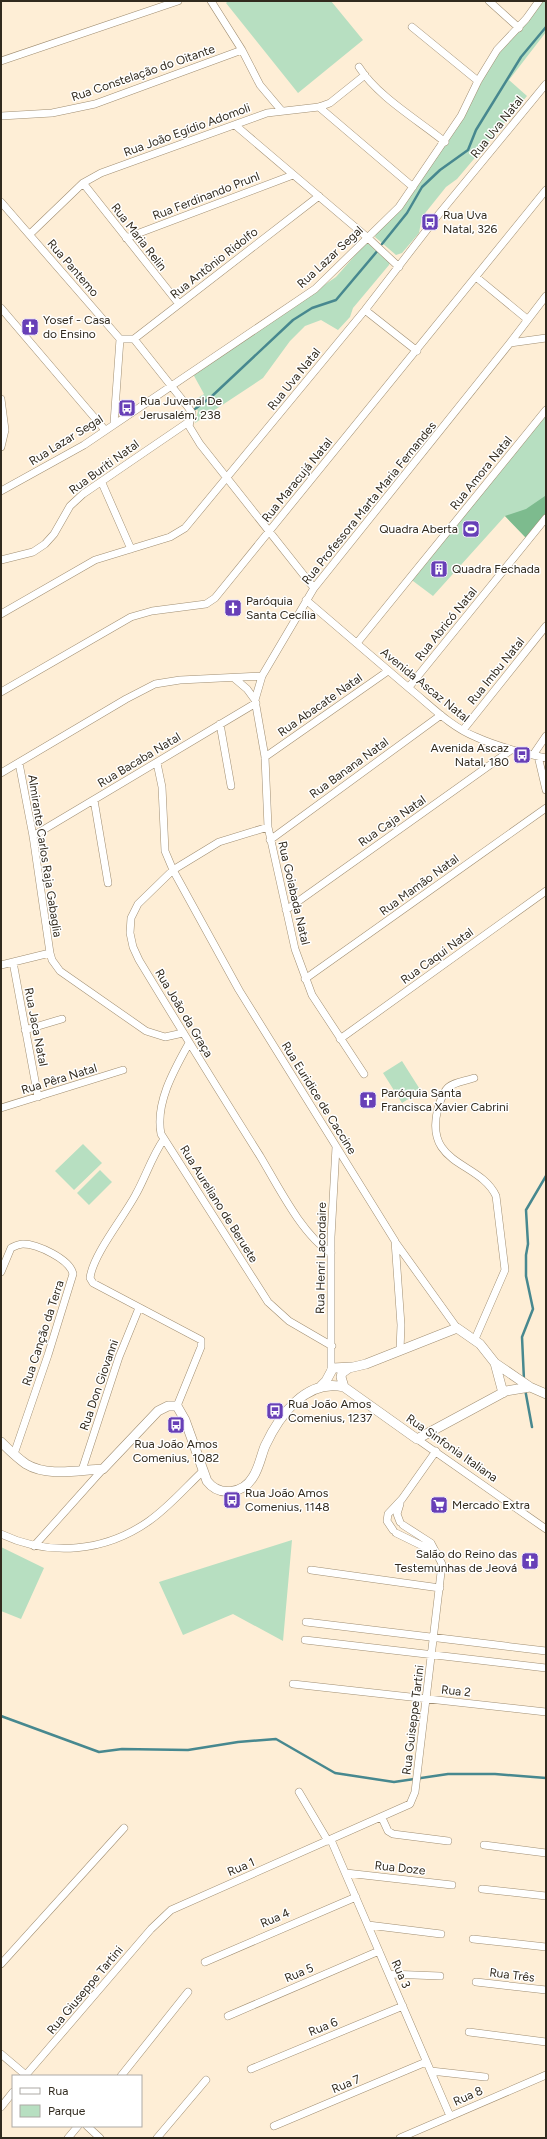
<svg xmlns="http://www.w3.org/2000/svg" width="547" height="2139" font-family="Figtree,sans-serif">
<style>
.green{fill:#b7dfc1}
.forest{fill:#7dbb8e}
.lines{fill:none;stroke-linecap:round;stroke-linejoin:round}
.stream{stroke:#47888f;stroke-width:2.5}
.minor-casing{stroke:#a08e72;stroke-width:8}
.tertiary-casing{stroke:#a08e72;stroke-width:10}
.minor{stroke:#fff;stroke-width:7}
.tertiary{stroke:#fff;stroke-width:9}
.labels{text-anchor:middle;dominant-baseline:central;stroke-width:3;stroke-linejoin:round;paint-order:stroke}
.street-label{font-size:12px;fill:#312a1e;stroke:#fff}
.poi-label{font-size:12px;fill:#312a1e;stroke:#fff;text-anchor:start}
</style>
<rect width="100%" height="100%" fill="#feeed6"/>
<path class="green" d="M 228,1 L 331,1 L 363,40 L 298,93 L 226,3 Z
M 542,1 L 546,1 L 546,32 L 509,80 L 527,96 L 457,179 L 446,187 L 422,217 L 419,233 L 402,253 L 396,255 L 375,237 L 376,234 L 395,214 L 499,50 Z
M 365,244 L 369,244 L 390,262 L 389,265 L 353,308 L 350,317 L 338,330 L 321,320 L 305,326 L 290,341 L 263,378 L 195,423 L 198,411 L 192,402 L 204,394 L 193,374 L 336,277 Z
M 546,411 L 546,518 L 528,540 L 505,516 L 433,596 L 409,578 Z
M 402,1061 L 421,1091 L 402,1103 L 383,1073 Z
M 83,1144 L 102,1163 L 74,1190 L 55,1171 Z
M 100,1170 L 112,1182 L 89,1205 L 77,1193 Z
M 292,1540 L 283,1641 L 233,1614 L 183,1635 L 159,1582 Z
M 1,1547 L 44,1568 L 21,1619 L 1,1611 Z"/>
<path class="forest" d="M 545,496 L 546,517 L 528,540 L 505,516 L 526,509 Z"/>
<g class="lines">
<path class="stream" d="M 382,244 L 407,213 L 422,187 L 440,170 L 468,150 L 476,130 L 521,57 L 546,27
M 195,409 L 211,397 L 293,320 L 312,308 L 336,300 L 379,249
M 524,1380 L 522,1337 L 533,1309 L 526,1276 L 526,1255 L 528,1244 L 526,1210 L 546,1176
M 525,1389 L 532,1427
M 1,1716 L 99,1752 L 122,1749 L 188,1750 L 238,1742 L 276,1739 L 335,1773 L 394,1782 L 448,1774 L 495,1774 L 546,1778"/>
<defs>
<path id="minor" d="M 211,1 L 242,50 L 260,85 L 281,110
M 489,1 L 519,28
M 412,27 L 478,81
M 1,61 L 178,1
M 359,67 C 377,96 418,120 445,142
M 319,107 L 413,187
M 1,116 L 52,113 L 95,104 L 242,50
M 235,125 L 368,238 L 399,267
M 83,183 L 179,304
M 1,202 L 120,339 L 114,423
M 30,234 L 83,183 L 101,173 L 267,113 L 319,107 L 330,103 L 365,75
M 126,238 L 293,175
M 476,277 L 527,319
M 1,308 L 105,430
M 365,310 L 417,351
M 120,339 L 134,339 L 319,196
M 134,339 L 188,407 L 192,413 L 189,426 L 200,444 L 314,588
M 510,343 L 546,296
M 1,399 L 5,430 L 1,447
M 102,483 L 131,549
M 1,491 L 84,445 L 315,289 L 399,207 L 461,116 L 478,81 L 497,50 L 526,19 L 539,1
M 1,560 L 33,552 L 45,544 L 54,534 L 70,506 L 83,494 L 190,421
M 306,600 C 341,630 375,659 410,689 C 431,706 451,727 476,737 C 498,747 522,753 546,758
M 1,614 L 95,560 L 170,537 L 185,528 L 365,310 L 439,214 L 546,84
M 357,643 L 546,410
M 262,676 L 255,700 L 265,757 L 268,827 L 295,949 L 312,995 L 364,1074
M 234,678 L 247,689 L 255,700
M 409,687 L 546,518
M 1,692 L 131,617 L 152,611 L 206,604 L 215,598 L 546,190
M 220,724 L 231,786
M 463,730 L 546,626
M 533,755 L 546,736
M 538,756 L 546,790
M 265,757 L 388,671
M 19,763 L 33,836 L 50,953 L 52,960 L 60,971 L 146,1031 L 165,1037 L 183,1033
M 157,763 L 162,787 L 165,851 L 173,870 L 239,990 L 395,1241 L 401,1325 L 400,1350
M 1,773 L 126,699 L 155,684 L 180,680 L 262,676 L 314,588 L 510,343 L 546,338
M 94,800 L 108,883
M 268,827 L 219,842 L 173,870 L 138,904 L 131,918 L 130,933 L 133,947 L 139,960 C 179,1026 219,1091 260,1156 C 278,1186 302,1235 331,1253
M 33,836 L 256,703
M 270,840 L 441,715
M 286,910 L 511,750
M 13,962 L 38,1097
M 1,965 L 50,953
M 305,979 L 546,808
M 25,1030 L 62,1019
M 340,1039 L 546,891
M 189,1043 C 174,1070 155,1103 161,1134 L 268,1302 L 289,1321 L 332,1346
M 474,1078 C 450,1085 446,1082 438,1108 C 423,1166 480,1161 496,1196 L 505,1270 L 475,1339
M 1,1108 L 123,1070
M 164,1139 C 152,1156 146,1176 136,1194 C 124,1217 93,1254 90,1278 L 93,1283 L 201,1340 L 201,1347 L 177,1406
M 396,1243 L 457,1328
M 1,1272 L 11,1248 C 15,1246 18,1244 23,1244 C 37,1244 70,1259 73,1274 L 48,1355 L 14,1454
M 331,1369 L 331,1237 L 336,1147
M 417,1439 L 546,1529
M 82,1470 L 119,1357 L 139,1308
M 400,1522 L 397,1514 L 400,1504
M 393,1530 L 387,1521 L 388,1514 L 402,1499 L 436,1451
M 396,1533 L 437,1553
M 1,1534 C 50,1557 105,1552 149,1521 C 169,1507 185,1488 203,1471
M 34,1546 L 103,1469
M 311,1570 L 440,1588
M 306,1622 L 546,1651
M 305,1640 L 546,1668
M 293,1684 L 546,1712
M 299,1792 L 328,1841
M 382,1818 L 388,1831 L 393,1834 L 448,1841
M 331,1840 L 450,2116
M 484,1845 L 546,1853
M 346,1873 L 452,1885
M 482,1889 L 546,1896
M 368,1925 L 441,1934
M 473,1939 L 546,1947
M 205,1962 L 356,1897
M 1,1964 L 124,1828
M 389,1974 L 440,1976
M 476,1982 L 546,1990
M 228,2016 L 379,1951
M 469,2032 L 546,2042
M 1,2054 L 27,2076
M 251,2069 L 403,2006
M 431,2071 L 485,2077
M 25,2076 L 151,1929 L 171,1910 L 410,1804 L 415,1792 L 442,1564 L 431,1543 L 403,1525
M 121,2076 L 188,1992
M 1,2107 L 13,2092
M 87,2126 L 100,2138
M 274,2126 L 426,2062
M 68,2138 L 78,2126
M 157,2138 L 206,2080
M 400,2138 L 546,2075"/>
<path id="tertiary" d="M 495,1363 L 503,1393
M 321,1386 L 326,1381 L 333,1368 L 351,1367
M 344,1387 L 341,1377 L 342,1373 L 349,1368 L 366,1364 L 457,1328 L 480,1344 L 495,1363 L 530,1387 L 546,1394
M 1,1442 C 9,1450 17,1458 26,1464 C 47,1477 79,1470 103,1469 L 158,1411 L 168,1406 L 177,1406 L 185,1420 L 207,1481 C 219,1497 243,1494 253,1477 C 259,1468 261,1456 265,1446 C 279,1416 306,1378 344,1387 L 417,1439 L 506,1391 L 530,1387"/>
</defs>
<use href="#minor" class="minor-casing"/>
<use href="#tertiary" class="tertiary-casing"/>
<use href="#minor" class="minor"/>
<use href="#tertiary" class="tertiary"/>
</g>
<defs>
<symbol id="bus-square" viewBox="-11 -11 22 22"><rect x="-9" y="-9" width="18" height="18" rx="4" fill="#673fb7" stroke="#fff"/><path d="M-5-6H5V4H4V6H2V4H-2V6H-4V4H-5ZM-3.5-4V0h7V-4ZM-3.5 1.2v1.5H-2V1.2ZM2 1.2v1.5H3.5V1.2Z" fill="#fff"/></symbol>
<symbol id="church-square" viewBox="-11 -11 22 22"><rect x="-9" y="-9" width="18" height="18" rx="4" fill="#673fb7" stroke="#fff"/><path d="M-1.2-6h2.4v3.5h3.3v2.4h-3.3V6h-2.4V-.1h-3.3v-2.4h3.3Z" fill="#fff"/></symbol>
<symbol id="stadium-square" viewBox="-11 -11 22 22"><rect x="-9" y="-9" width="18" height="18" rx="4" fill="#673fb7" stroke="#fff"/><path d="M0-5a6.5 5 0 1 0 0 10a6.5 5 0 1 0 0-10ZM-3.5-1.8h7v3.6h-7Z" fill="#fff"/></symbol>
<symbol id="building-square" viewBox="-11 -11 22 22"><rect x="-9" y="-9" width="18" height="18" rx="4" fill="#673fb7" stroke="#fff"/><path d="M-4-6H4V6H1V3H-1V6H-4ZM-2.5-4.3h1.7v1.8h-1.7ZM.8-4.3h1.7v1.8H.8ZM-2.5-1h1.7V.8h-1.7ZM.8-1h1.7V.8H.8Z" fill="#fff"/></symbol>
<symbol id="supermarket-square" viewBox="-11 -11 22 22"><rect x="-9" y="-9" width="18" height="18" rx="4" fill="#673fb7" stroke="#fff"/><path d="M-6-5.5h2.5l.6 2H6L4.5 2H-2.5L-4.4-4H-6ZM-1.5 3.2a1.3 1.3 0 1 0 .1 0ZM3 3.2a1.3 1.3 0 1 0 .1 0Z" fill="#fff"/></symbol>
</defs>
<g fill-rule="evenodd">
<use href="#bus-square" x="420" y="212" width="20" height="20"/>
<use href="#church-square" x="20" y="317" width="20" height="20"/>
<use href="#bus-square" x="117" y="398" width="20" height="20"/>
<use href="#stadium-square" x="461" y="519" width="20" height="20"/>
<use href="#building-square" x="429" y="559" width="20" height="20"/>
<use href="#church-square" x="223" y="598" width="20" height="20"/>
<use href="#bus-square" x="512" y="745" width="20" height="20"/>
<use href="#church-square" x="358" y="1090" width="20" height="20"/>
<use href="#bus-square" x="265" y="1401" width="20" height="20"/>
<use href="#bus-square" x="166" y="1415" width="20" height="20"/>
<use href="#bus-square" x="222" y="1490" width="20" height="20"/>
<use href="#supermarket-square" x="429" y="1495" width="20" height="20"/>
<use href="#church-square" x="520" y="1551" width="20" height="20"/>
</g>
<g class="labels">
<g class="street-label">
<text transform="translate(143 73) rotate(-19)">Rua Constelação do Oitante</text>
<text transform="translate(497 127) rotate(-51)">Rua Uva Natal</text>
<text transform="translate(187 130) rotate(-20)">Rua João Egídio Adomoli</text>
<text transform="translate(206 196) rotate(-21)">Rua Ferdinando Prunl</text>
<text transform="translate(139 237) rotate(52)">Rua Maria Relin</text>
<text transform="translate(330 257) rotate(-43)">Rua Lazar Segal</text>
<text transform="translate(214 263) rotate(-38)">Rua Antônio Ridolfo</text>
<text transform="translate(73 268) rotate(49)">Rua Pantemo</text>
<text transform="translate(294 379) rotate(-51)">Rua Uva Natal</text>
<text transform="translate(66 440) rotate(-32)">Rua Lazar Segal</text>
<text transform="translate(104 467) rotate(-36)">Rua Buriti Natal</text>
<text transform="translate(481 473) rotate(-51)">Rua Amora Natal</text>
<text transform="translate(297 480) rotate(-51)">Rua Maracujá Natal</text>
<text transform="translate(369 503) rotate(-51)">Rua Professora Marta Maria Fernandes</text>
<text transform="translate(446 624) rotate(-51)">Rua Abricó Natal</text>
<text transform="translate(496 671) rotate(-51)">Rua Imbu Natal</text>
<text transform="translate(425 685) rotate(39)">Avenida Ascaz Natal</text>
<text transform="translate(320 705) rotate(-35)">Rua Abacate Natal</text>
<text transform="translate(139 760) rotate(-31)">Rua Bacaba Natal</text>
<text transform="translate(349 768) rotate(-36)">Rua Banana Natal</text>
<text transform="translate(392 821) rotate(-35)">Rua Caja Natal</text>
<text transform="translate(45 856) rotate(81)">Almirante Carlos Raja Gabaglia</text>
<text transform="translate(419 885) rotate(-36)">Rua Mamão Natal</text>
<text transform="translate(294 893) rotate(77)">Rua Goiabada Natal</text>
<text transform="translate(437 956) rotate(-36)">Rua Caqui Natal</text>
<text transform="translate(184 1013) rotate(59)">Rua João da Graça</text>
<text transform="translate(36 1027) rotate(79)">Rua Jaca Natal</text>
<text transform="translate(59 1079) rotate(-17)">Rua Pêra Natal</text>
<text transform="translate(319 1098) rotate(58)">Rua Euridice de Caccine</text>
<text transform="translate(219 1204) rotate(58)">Rua Aureliano de Beruete</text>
<text transform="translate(321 1258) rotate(-89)">Rua Henri Lacordaire</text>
<text transform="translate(43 1333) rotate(-72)">Rua Canção da Terra</text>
<text transform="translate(99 1385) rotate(-71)">Rua Don Giovanni</text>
<text transform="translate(452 1448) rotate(35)">Rua Sinfonia Italiana</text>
<text transform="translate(456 1691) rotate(6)">Rua 2</text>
<text transform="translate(413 1720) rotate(-83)">Rua Guiseppe Tartini</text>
<text transform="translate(241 1867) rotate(-23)">Rua 1</text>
<text transform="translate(400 1868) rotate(6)">Rua Doze</text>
<text transform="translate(275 1918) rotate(-23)">Rua 4</text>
<text transform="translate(299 1973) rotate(-23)">Rua 5</text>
<text transform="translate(401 1974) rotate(66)">Rua 3</text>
<text transform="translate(512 1975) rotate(7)">Rua Três</text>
<text transform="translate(85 1990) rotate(-50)">Rua Giuseppe Tartini</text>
<text transform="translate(323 2027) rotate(-22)">Rua 6</text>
<text transform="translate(346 2084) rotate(-23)">Rua 7</text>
<text transform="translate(468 2096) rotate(-24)">Rua 8</text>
</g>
<g class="poi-label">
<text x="443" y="215">Rua Uva<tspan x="443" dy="14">Natal, 326</tspan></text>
<text x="43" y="320">Yosef - Casa<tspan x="43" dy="14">do Ensino</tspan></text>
<text x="140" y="401">Rua Juvenal De<tspan x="140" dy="14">Jerusalém, 238</tspan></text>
<text x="458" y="529" text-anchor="end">Quadra Aberta</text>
<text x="452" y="569">Quadra Fechada</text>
<text x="246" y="601">Paróquia<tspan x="246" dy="14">Santa Cecília</tspan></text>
<text x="509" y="748" text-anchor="end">Avenida Ascaz<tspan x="509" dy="14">Natal, 180</tspan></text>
<text x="381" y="1093">Paróquia Santa<tspan x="381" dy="14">Francisca Xavier Cabrini</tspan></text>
<text x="288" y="1404">Rua João Amos<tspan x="288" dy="14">Comenius, 1237</tspan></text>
<text x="176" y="1444" text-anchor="middle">Rua João Amos<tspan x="176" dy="14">Comenius, 1082</tspan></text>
<text x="245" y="1493">Rua João Amos<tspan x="245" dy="14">Comenius, 1148</tspan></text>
<text x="452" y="1505">Mercado Extra</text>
<text x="517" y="1554" text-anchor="end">Salão do Reino das<tspan x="517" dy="14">Testemunhas de Jeová</tspan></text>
</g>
</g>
<rect width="547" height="2139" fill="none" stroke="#312a1e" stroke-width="4"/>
<rect x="12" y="2075" width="130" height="52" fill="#ffffff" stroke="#adaaa5"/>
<rect x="20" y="2088" width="20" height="6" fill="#ffffff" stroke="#adaaa5"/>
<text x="48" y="2095" font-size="12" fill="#312a1e">Rua</text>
<rect x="20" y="2105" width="20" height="12" fill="#b7dfc1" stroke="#adaaa5"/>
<text x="48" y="2115" font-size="12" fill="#312a1e">Parque</text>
</svg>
